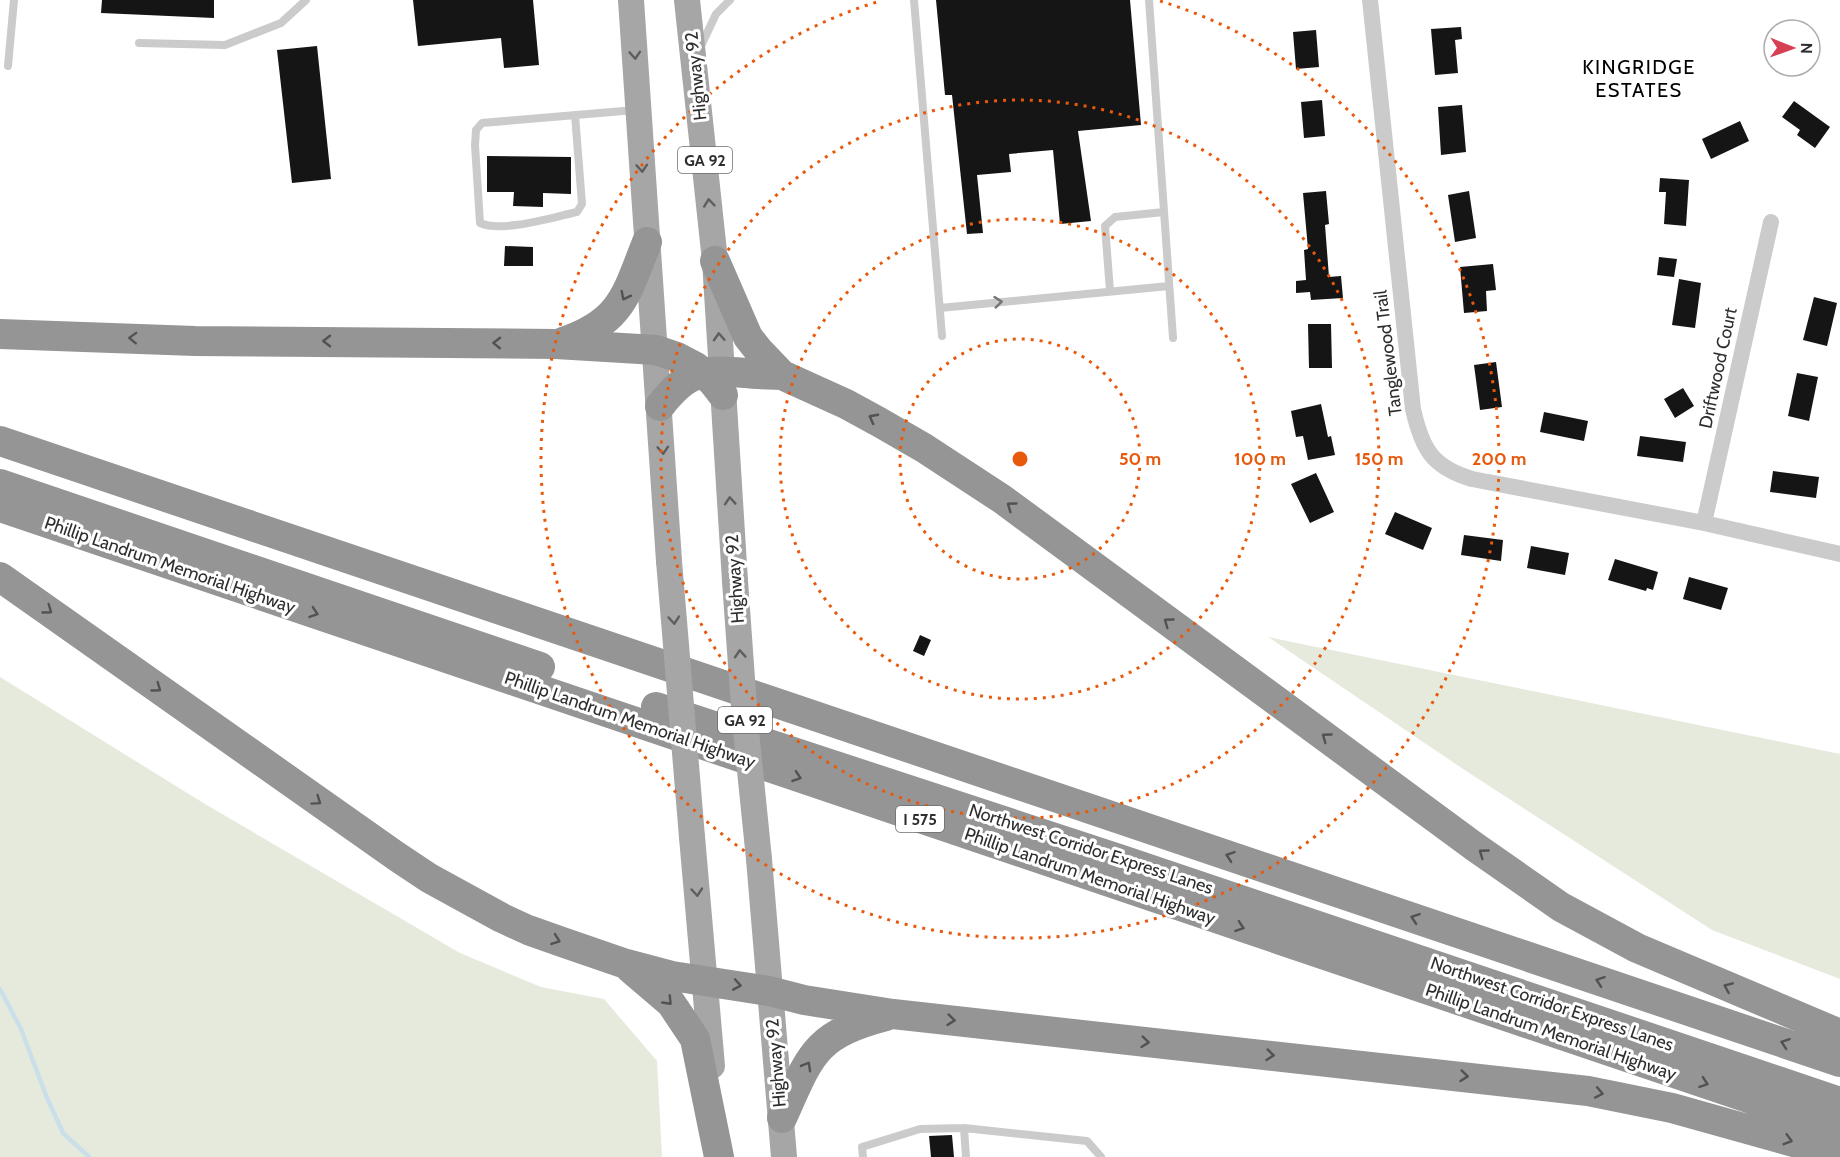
<svg xmlns="http://www.w3.org/2000/svg" width="1840" height="1157" font-family="Cabin,sans-serif">
<style>
.green{fill:#e5eadd}
.lines{fill:none;stroke-linecap:round;stroke-linejoin:round}
.stream{stroke:#cbdfe9;stroke-width:4.5}
.building{fill:#151515}
.service{stroke:#cbcbcb;stroke-width:8}
.minor{stroke:#cbcbcb;stroke-width:16}
.primary{stroke:#a6a6a6;stroke-width:26}
.motorway{stroke:#959595;stroke-width:30}
.primary-bridge{stroke:#a6a6a6;stroke-width:26}
.oneway{stroke:#5e5e5e}
.oneway2{stroke:#525252}
.oneway3{stroke:#757575}
.ring{fill:none;stroke:#e8590c;stroke-width:3;stroke-dasharray:3 6}
.labels{text-anchor:middle;dominant-baseline:central;stroke-width:6;stroke-linejoin:round;paint-order:stroke}
.shield{fill:#fff;stroke:#6d6d6d;stroke-width:1.5}
.shield-label{font-size:16px;font-weight:bold;fill:#2e2e2e}
.street-label{font-size:18px;fill:#2e2e2e;stroke:#fff}
.neighbourhood-label{font-size:20px;letter-spacing:1.5px;fill:#000;stroke:#fff}
.centre{fill:#e8590c;stroke:#fff;stroke-width:3}
.ring-label{font-size:18px;text-anchor:middle;font-weight:bold;fill:#e8590c;stroke:#fff;stroke-width:6;stroke-linejoin:round;paint-order:stroke}
</style>
<rect width="100%" height="100%" fill="#fff"/>
<path class="green" d="M 1268,637 L 1840,754 L 1840,979 L 1712,930 L 1463,769 Z
M 0,677 L 205,804 L 460,953 L 541,987 L 604,999 L 657,1061 L 662,1157 L 0,1157 Z"/>
<g class="lines">
<path class="stream" d="M 0,989 L 21,1029 L 47,1098 L 63,1133 L 89,1157"/>
</g>
<path class="building" d="M 102,0 L 214,0 L 214,18 L 101,13 Z
M 413,0 L 533,0 L 539,65 L 504,68 L 501,38 L 418,46 Z
M 936,0 L 1130,0 L 1141,125 L 1078,131 L 1091,221 L 1060,224 L 1053,150 L 1009,154 L 1011,172 L 977,175 L 983,233 L 967,234 L 952,95 L 945,95 Z
M 1461,27 L 1462,39 L 1455,40 L 1458,73 L 1435,75 L 1431,29 Z
M 1316,30 L 1319,67 L 1296,69 L 1293,32 Z
M 317,46 L 331,179 L 292,183 L 277,50 Z
M 1322,100 L 1325,136 L 1304,138 L 1301,102 Z
M 1794,101 L 1830,127 L 1815,148 L 1797,135 L 1800,130 L 1782,117 Z
M 1462,105 L 1466,152 L 1441,155 L 1438,107 Z
M 1740,121 L 1749,141 L 1711,159 L 1702,139 Z
M 487,156 L 571,157 L 571,194 L 543,193 L 543,207 L 513,206 L 514,192 L 487,192 Z
M 1660,178 L 1689,180 L 1686,226 L 1664,224 L 1666,192 L 1659,192 Z
M 1326,191 L 1329,224 L 1325,225 L 1329,277 L 1341,276 L 1343,298 L 1311,300 L 1310,292 L 1296,293 L 1296,281 L 1306,280 L 1304,250 L 1308,249 L 1303,193 Z
M 1469,191 L 1476,238 L 1455,242 L 1448,195 Z
M 505,246 L 533,247 L 533,266 L 504,266 Z
M 1659,257 L 1677,259 L 1674,277 L 1657,275 Z
M 1493,264 L 1496,290 L 1486,291 L 1487,311 L 1464,313 L 1460,267 Z
M 1679,279 L 1701,283 L 1695,328 L 1672,325 Z
M 1814,297 L 1837,303 L 1827,346 L 1803,340 Z
M 1308,324 L 1331,324 L 1332,368 L 1309,368 Z
M 1496,362 L 1502,407 L 1480,410 L 1474,365 Z
M 1797,373 L 1818,377 L 1809,421 L 1788,416 Z
M 1683,388 L 1694,406 L 1675,418 L 1664,399 Z
M 1321,404 L 1328,437 L 1331,436 L 1335,455 L 1308,460 L 1303,436 L 1296,437 L 1291,411 Z
M 1544,412 L 1588,421 L 1584,441 L 1540,432 Z
M 1640,436 L 1686,442 L 1683,462 L 1637,456 Z
M 1773,471 L 1819,477 L 1816,498 L 1770,492 Z
M 1316,473 L 1334,512 L 1310,523 L 1291,484 Z
M 1395,512 L 1432,528 L 1423,550 L 1385,534 Z
M 1464,535 L 1503,540 L 1501,561 L 1461,555 Z
M 1531,546 L 1569,553 L 1565,575 L 1527,568 Z
M 1615,559 L 1658,572 L 1653,590 L 1647,588 L 1646,591 L 1608,580 Z
M 1689,577 L 1728,588 L 1721,610 L 1683,599 Z
M 920,635 L 931,640 L 924,656 L 913,651 Z
M 952,1135 L 954,1157 L 931,1157 L 929,1136 Z"/>
<g class="lines">
<path class="service" d="M 914,0 L 942,336
M 1149,0 L 1173,338
M 139,43 L 225,45 L 281,23 L 306,0
M 700,48 L 716,14 L 730,0
M 8,66 L 14,0
M 575,115 L 582,204 L 577,212 C 553,217 502,233 480,223 L 475,145 L 476,130 L 482,123 C 533,119 584,114 635,110
M 1110,291 L 1105,226 L 1115,217 L 1164,212
M 940,308 L 1169,286
M 964,1128 L 966,1157
M 863,1157 L 862,1147 L 920,1129 L 964,1128 L 1087,1141 L 1101,1157"/>
<path class="minor" d="M 1370,0 L 1413,409 C 1422,449 1432,467 1472,479 L 1704,523 L 1840,554
M 1704,523 L 1771,222"/>
<path class="primary" d="M 631,0 L 669,561
M 687,0 L 715,261 L 735,581
M 692,837 L 712,1066
M 759,859 L 784,1157"/>
<path class="motorway" d="M 715,261 L 748,337 L 759,351 L 782,375 L 846,404 L 879,422 L 924,448 L 1002,499 L 1475,847 L 1561,907 L 1637,948 L 1840,1034
M 0,334 L 195,341 L 556,344 L 656,350 L 677,357 L 696,367 L 713,382 L 723,395
M 563,342 C 622,322 626,295 647,242
M 660,406 C 687,371 702,369 745,373 C 757,375 769,374 782,375
M 0,441 L 1840,1062
M 0,484 L 540,667
M 0,507 L 1840,1129
M 0,577 L 396,856 L 429,878 L 502,918 L 528,930 L 562,942 L 623,963 L 672,976 L 769,991 L 804,1000 L 893,1014 L 1588,1091 L 1672,1108 L 1840,1155
M 656,707 L 1122,860 L 1840,1102
M 630,968 L 671,1003 L 695,1039 L 719,1157
M 782,1118 C 811,1054 814,1035 886,1016"/>
<path class="primary-bridge" d="M 669,561 L 692,837
M 735,581 L 745,721 L 759,859"/>
</g>
<defs><path id="oneway-chevron" d="M-2-3.5L2.5 0L-2 3.5" fill="none" stroke-width="1.6" stroke-linecap="round" stroke-linejoin="round" transform="scale(1.5)"/></defs>
<g class="oneway">
<use href="#oneway-chevron" transform="translate(635 55) rotate(86)"/>
<use href="#oneway-chevron" transform="translate(642 168) rotate(86)"/>
<use href="#oneway-chevron" transform="translate(709 203) rotate(-96)"/>
<use href="#oneway-chevron" transform="translate(719 337) rotate(-93)"/>
<use href="#oneway-chevron" transform="translate(663 450) rotate(86)"/>
<use href="#oneway-chevron" transform="translate(730 501) rotate(-94)"/>
<use href="#oneway-chevron" transform="translate(674 620) rotate(85)"/>
<use href="#oneway-chevron" transform="translate(740 654) rotate(-94)"/>
<use href="#oneway-chevron" transform="translate(697 892) rotate(85)"/>
</g>
<g class="oneway2">
<use href="#oneway-chevron" transform="translate(625 296) rotate(117)"/>
<use href="#oneway-chevron" transform="translate(133 338) rotate(-178)"/>
<use href="#oneway-chevron" transform="translate(327 341) rotate(-180)"/>
<use href="#oneway-chevron" transform="translate(497 343) rotate(-179)"/>
<use href="#oneway-chevron" transform="translate(873 418) rotate(-152)"/>
<use href="#oneway-chevron" transform="translate(1011 506) rotate(-144)"/>
<use href="#oneway-chevron" transform="translate(48 610) rotate(36)"/>
<use href="#oneway-chevron" transform="translate(314 613) rotate(19)"/>
<use href="#oneway-chevron" transform="translate(1168 622) rotate(-144)"/>
<use href="#oneway-chevron" transform="translate(157 688) rotate(36)"/>
<use href="#oneway-chevron" transform="translate(1326 737) rotate(-144)"/>
<use href="#oneway-chevron" transform="translate(797 777) rotate(19)"/>
<use href="#oneway-chevron" transform="translate(317 801) rotate(35)"/>
<use href="#oneway-chevron" transform="translate(1483 853) rotate(-144)"/>
<use href="#oneway-chevron" transform="translate(1230 856) rotate(-161)"/>
<use href="#oneway-chevron" transform="translate(1415 918) rotate(-161)"/>
<use href="#oneway-chevron" transform="translate(1240 927) rotate(19)"/>
<use href="#oneway-chevron" transform="translate(556 940) rotate(20)"/>
<use href="#oneway-chevron" transform="translate(1600 981) rotate(-161)"/>
<use href="#oneway-chevron" transform="translate(737 985) rotate(10)"/>
<use href="#oneway-chevron" transform="translate(1728 987) rotate(-157)"/>
<use href="#oneway-chevron" transform="translate(668 1001) rotate(46)"/>
<use href="#oneway-chevron" transform="translate(951 1020) rotate(6)"/>
<use href="#oneway-chevron" transform="translate(1145 1042) rotate(6)"/>
<use href="#oneway-chevron" transform="translate(1785 1043) rotate(-161)"/>
<use href="#oneway-chevron" transform="translate(1270 1055) rotate(6)"/>
<use href="#oneway-chevron" transform="translate(807 1066) rotate(-60)"/>
<use href="#oneway-chevron" transform="translate(1464 1076) rotate(6)"/>
<use href="#oneway-chevron" transform="translate(1704 1083) rotate(19)"/>
<use href="#oneway-chevron" transform="translate(1599 1093) rotate(11)"/>
<use href="#oneway-chevron" transform="translate(1788 1140) rotate(16)"/>
</g>
<use class="oneway3" href="#oneway-chevron" transform="translate(998 302) rotate(-6)"/>
<g class="ring">
<circle cx="1020" cy="459" r="120"/>
<circle cx="1020" cy="459" r="240"/>
<circle cx="1020" cy="459" r="359"/>
<path d="M1160 1A479 479 0 1 1 880 1"/>
</g>
<g class="labels">
<g class="shield">
<rect x="678" y="147" width="54" height="26" rx="4.5"/>
<rect x="718" y="707" width="54" height="26" rx="4.5"/>
<rect x="896" y="806" width="48" height="26" rx="4.5"/>
</g>
<g class="shield-label">
<text x="705" y="160">GA 92</text>
<text x="745" y="720">GA 92</text>
<text x="920" y="819">I 575</text>
</g>
<g class="street-label">
<text transform="translate(696 76) rotate(-96)">Highway 92</text>
<text transform="translate(1388 353) rotate(-97)">Tanglewood Trail</text>
<text transform="translate(1718 368) rotate(-78)">Driftwood Court</text>
<text transform="translate(170 565) rotate(19)">Phillip Landrum Memorial Highway</text>
<text transform="translate(735 579) rotate(-94)">Highway 92</text>
<text transform="translate(630 720) rotate(19)">Phillip Landrum Memorial Highway</text>
<text transform="translate(1091 849) rotate(18)">Northwest Corridor Express Lanes</text>
<text transform="translate(1090 876) rotate(19)">Phillip Landrum Memorial Highway</text>
<text transform="translate(1552 1004) rotate(19)">Northwest Corridor Express Lanes</text>
<text transform="translate(1551 1032) rotate(19)">Phillip Landrum Memorial Highway</text>
<text transform="translate(776 1063) rotate(-95)">Highway 92</text>
</g>
<g class="neighbourhood-label">
<text x="1639" y="67">KINGRIDGE<tspan x="1639" dy="23">ESTATES</tspan></text>
</g>
</g>
<circle cx="1020" cy="459" r="9" class="centre"/>
<g class="ring-label">
<text x="1140" y="465">50 m</text>
<text x="1260" y="465">100 m</text>
<text x="1379" y="465">150 m</text>
<text x="1499" y="465">200 m</text>
</g>
<g transform="translate(1792 48) rotate(91)"><circle r="28" fill="#ffffff" stroke="#ababab" stroke-width="1.5"/>
<path d="M0-4.5L10 22L0 15L-10 22Z" fill="#d73f53"/>
<text y="-9" font-size="16" font-weight="bold" text-anchor="middle" fill="#2e2e2e">N</text>
</g>
</svg>
